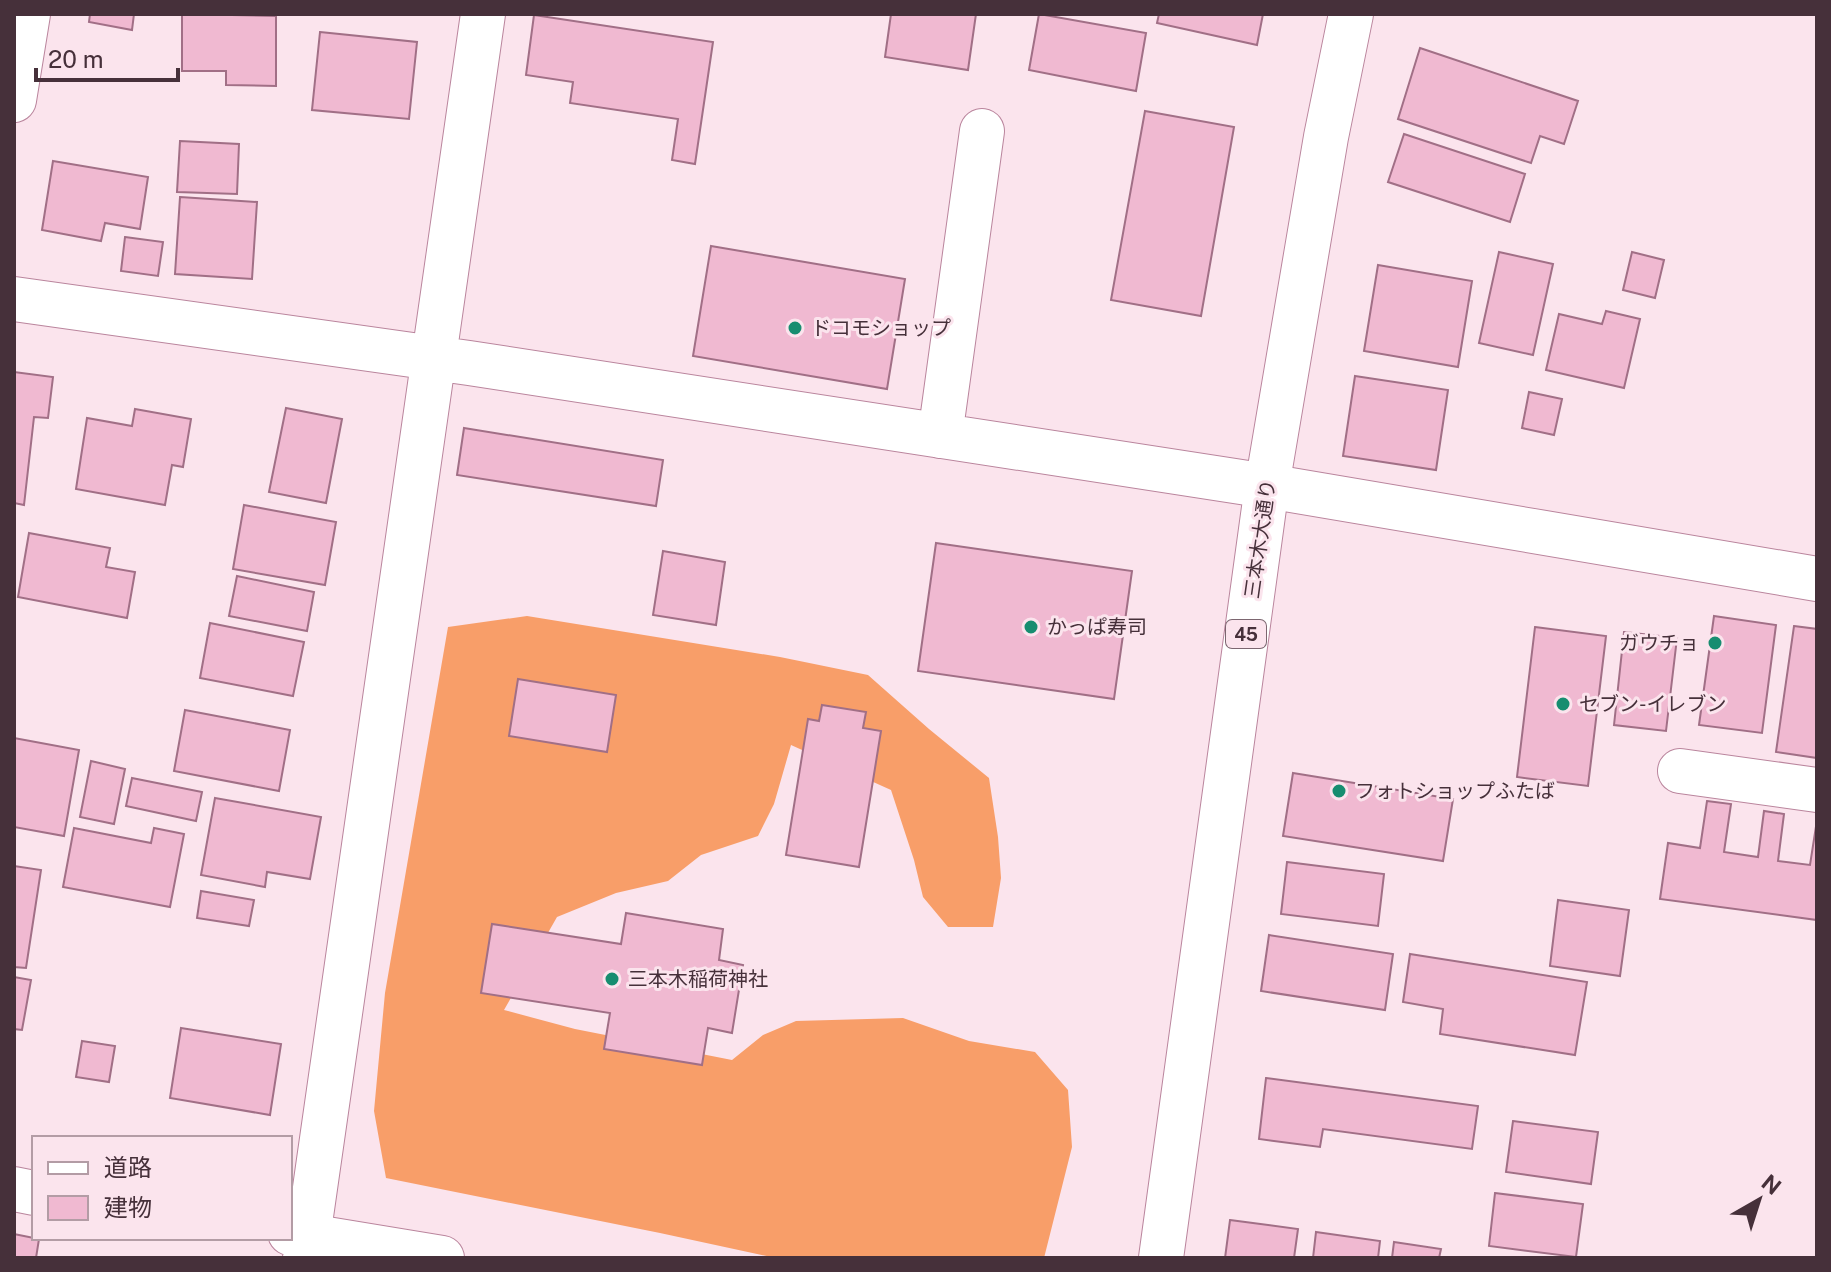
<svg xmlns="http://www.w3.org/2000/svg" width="1831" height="1272" font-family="'Public Sans','Noto Sans JP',sans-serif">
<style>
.forest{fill:#f89e69}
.building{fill:#f0b9d1;stroke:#a16f86;stroke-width:2}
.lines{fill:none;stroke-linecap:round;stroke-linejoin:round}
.minor-casing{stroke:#ba859d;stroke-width:46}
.major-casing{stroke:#ba859d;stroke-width:46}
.minor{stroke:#fff;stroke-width:44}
.major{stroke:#fff;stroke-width:44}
.poi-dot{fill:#178d70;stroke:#fbe4ed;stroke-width:3}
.labels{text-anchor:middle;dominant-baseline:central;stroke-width:6;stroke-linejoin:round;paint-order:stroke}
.shield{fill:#fbe4ed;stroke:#7c6670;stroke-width:2}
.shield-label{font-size:18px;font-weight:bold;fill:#46303a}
.poi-label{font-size:20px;fill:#46303a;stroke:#fbe4ed;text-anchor:start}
.street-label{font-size:20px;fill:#46303a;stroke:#fbe4ed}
</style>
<rect width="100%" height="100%" fill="#fbe4ed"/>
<path class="forest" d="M 527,616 L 780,657 L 868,675 L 929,729 L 989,778 L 998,837 L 1001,878 L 993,927 L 948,927 L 923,897 L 914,860 L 891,790 L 791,745 L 774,804 L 758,836 L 701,855 L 668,881 L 616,893 L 557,917 L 504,1010 L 575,1029 L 732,1060 L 763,1035 L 796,1021 L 903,1018 L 969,1041 L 1035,1052 L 1068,1090 L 1072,1147 L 1044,1258 L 776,1258 L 660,1233 L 386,1178 L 374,1111 L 385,993 L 448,627 Z"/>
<path class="building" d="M 90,14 L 134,14 L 132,30 L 89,22 Z
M 182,14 L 276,16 L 276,86 L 226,85 L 226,71 L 182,71 Z
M 891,14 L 976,14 L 968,70 L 885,57 Z
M 1039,14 L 1146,33 L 1136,91 L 1029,70 Z
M 1159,14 L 1263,14 L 1257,45 L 1157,23 Z
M 534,15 L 713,42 L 695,164 L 672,160 L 678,119 L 570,103 L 573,82 L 526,75 Z
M 320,32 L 417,42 L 409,119 L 312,110 Z
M 1420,48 L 1578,101 L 1564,144 L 1540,136 L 1531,163 L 1398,119 Z
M 1145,111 L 1234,127 L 1201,316 L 1111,300 Z
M 1404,134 L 1525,174 L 1510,222 L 1388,182 Z
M 180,141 L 239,144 L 237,194 L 177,192 Z
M 53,161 L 148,177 L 140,229 L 105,223 L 101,241 L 42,230 Z
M 180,197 L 257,202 L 252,279 L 175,274 Z
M 125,237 L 163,242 L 158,276 L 121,271 Z
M 711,246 L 905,279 L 887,389 L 693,356 Z
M 1499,252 L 1553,264 L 1533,355 L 1479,343 Z
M 1632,252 L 1664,260 L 1655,298 L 1623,290 Z
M 1378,265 L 1472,281 L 1458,367 L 1364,351 Z
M 1606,311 L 1640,319 L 1624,388 L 1546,370 L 1559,314 L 1602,324 Z
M 14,372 L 53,377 L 48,418 L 34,417 L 24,505 L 14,503 Z
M 1355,376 L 1448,390 L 1436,470 L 1343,456 Z
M 1529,392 L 1562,399 L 1554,435 L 1522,428 Z
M 286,408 L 342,419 L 326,503 L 269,492 Z
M 135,409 L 191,419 L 183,467 L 172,465 L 165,505 L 76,489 L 87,418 L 132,426 Z
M 464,428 L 663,460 L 656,506 L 457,475 Z
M 244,505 L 336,522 L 325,585 L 233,569 Z
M 29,533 L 110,548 L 106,567 L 135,572 L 127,618 L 18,597 Z
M 936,543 L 1132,571 L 1114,699 L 918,671 Z
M 663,551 L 725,562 L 716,625 L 653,615 Z
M 237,576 L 314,592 L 307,631 L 229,616 Z
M 1714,616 L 1776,625 L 1762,733 L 1699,725 Z
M 210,623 L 304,642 L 293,696 L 200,678 Z
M 1794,626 L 1817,629 L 1817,758 L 1776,752 Z
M 1535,627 L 1606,636 L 1588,786 L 1517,777 Z
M 1624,632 L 1677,638 L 1666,731 L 1614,725 Z
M 518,679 L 616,695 L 607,752 L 509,736 Z
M 822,705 L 866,712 L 863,728 L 881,731 L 859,867 L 786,855 L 808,719 L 819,721 Z
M 185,710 L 290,730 L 279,791 L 174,771 Z
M 14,738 L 79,750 L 64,836 L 14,827 Z
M 91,761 L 125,769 L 114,824 L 80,817 Z
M 1293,773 L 1453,799 L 1443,861 L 1283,836 Z
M 132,778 L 202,792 L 196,821 L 126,806 Z
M 215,798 L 321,817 L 310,879 L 267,872 L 265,887 L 201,875 Z
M 1707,801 L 1731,804 L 1724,852 L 1758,857 L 1764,811 L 1784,814 L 1778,861 L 1810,865 L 1817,820 L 1817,920 L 1660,899 L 1668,843 L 1700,848 Z
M 74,828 L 151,843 L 154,828 L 184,834 L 170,907 L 63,887 Z
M 1287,862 L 1384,874 L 1378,926 L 1281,914 Z
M 14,866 L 41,870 L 26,968 L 14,967 Z
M 201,891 L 254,900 L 249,926 L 197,918 Z
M 1558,900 L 1629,910 L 1620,976 L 1550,966 Z
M 626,913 L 723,929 L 719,960 L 743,965 L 732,1033 L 708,1028 L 702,1065 L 604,1049 L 610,1013 L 481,993 L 492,924 L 621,944 Z
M 1269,935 L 1393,954 L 1385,1010 L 1261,991 Z
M 1410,954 L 1587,982 L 1575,1055 L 1440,1034 L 1443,1009 L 1403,1002 Z
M 14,977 L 31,980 L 22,1030 L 14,1029 Z
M 181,1028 L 281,1044 L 270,1115 L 170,1098 Z
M 82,1041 L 115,1046 L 109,1082 L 76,1077 Z
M 1266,1078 L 1478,1106 L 1472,1149 L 1323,1129 L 1320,1147 L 1259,1139 Z
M 1513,1121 L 1598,1132 L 1591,1184 L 1506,1172 Z
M 1495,1193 L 1583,1204 L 1576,1257 L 1489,1246 Z
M 1230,1220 L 1298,1229 L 1294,1258 L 1225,1258 Z
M 1316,1232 L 1380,1241 L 1378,1258 L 1313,1258 Z
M 14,1234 L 39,1239 L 36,1258 L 14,1258 Z
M 1394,1242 L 1441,1249 L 1439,1258 L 1392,1258 Z"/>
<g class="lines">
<defs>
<path id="minor" d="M 14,100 L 28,14
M 14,299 L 469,363 L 1267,486 L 1817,579
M 940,436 L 982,131
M 1680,771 L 1817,790
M 14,1189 L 34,1193
M 290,1233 L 442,1258
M 305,1258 L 483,14"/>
<path id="major" d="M 1161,1258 L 1267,486 L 1326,137 L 1351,14"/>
</defs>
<use href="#minor" class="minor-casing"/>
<use href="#major" class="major-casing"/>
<use href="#minor" class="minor"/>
<use href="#major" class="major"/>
</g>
<g class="poi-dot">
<circle cx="795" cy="328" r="8"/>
<circle cx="1031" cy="627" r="8"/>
<circle cx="1715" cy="643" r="8"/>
<circle cx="1563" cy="704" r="8"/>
<circle cx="1339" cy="791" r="8"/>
<circle cx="612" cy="979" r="8"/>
</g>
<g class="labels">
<rect class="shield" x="1226" y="620" width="40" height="28" rx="6"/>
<g class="shield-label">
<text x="1246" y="634">45</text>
</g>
<g class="poi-label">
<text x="811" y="328">ドコモショップ</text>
<text x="1047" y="627">かっぱ寿司</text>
<text x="1699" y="643" text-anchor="end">ガウチョ</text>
<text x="1579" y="704">セブン-イレブン</text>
<text x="1355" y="791">フォトショップふたば</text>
<text x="628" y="979">三本木稲荷神社</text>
</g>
<g class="street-label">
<text transform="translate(1260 539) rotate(-82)">三本木大通り</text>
</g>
</g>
<rect width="1831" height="1272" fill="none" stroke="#46303a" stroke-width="32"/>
<rect x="32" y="1136" width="260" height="104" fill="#fbe4ed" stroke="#b39ca5" stroke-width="2"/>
<rect x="48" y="1162" width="40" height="12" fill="#ffffff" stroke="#b39ca5" stroke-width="2"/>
<text x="104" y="1176" font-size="24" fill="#46303a">道路</text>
<rect x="48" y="1196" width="40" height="24" fill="#f0b9d1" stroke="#b39ca5" stroke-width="2"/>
<text x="104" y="1216" font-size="24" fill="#46303a">建物</text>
<g transform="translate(1759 1200) rotate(39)" stroke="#fbe4ed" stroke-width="6" paint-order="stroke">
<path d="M0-6L14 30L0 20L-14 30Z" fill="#46303a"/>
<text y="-12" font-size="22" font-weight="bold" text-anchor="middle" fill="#46303a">N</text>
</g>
<path d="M36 68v12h142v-12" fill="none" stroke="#46303a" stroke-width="4"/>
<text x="48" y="68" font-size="24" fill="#46303a" stroke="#fbe4ed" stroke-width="6" paint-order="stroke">20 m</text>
</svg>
